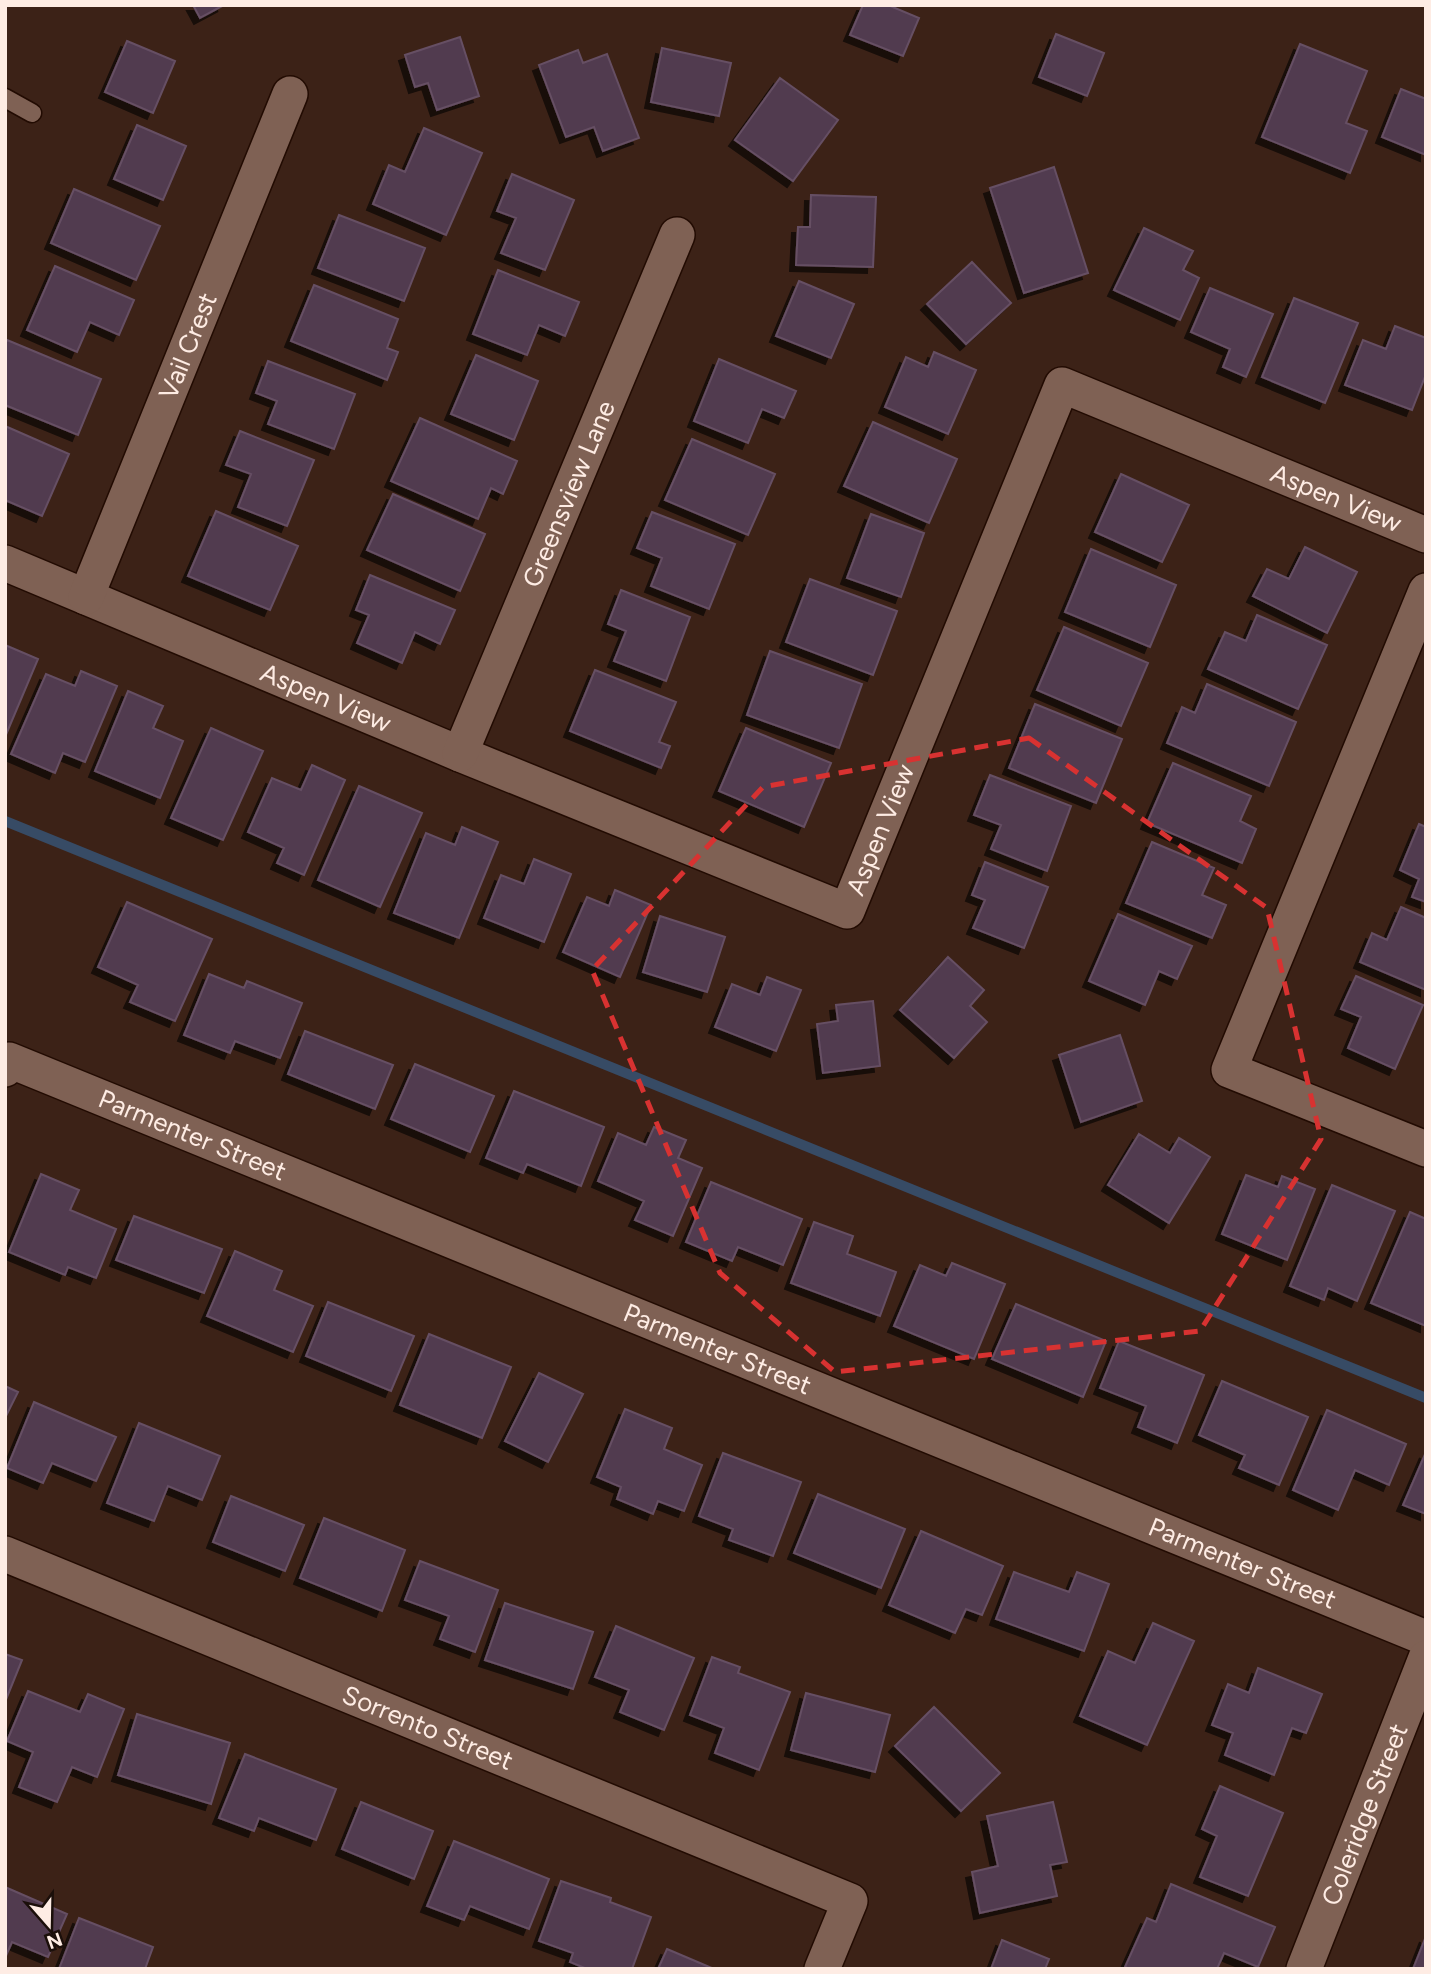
<svg xmlns="http://www.w3.org/2000/svg" width="1431" height="1974" font-family="Figtree,sans-serif">
<style>
.lines{fill:none;stroke-linecap:round;stroke-linejoin:round}
.stream{stroke:#374b65;stroke-width:10}
.building{fill:#513b50;stroke:#664f64;stroke-width:2;filter:url(#shadow)}
.service-casing{stroke:#220b02;stroke-width:21}
.minor-casing{stroke:#220b02;stroke-width:38}
.service{stroke:#7f6154;stroke-width:18}
.minor{stroke:#7f6154;stroke-width:35}
.marked{fill:none;stroke:#d83231;stroke-width:5;stroke-dasharray:14 9;stroke-linejoin:round}
.labels{text-anchor:middle;dominant-baseline:central;stroke-width:5;stroke-linejoin:round;paint-order:stroke}
.street-label{font-size:26px;fill:#feece4;stroke:#1b0f0a}
</style>
<defs>
<filter id="shadow"><feDropShadow dx="-6" dy="6" stdDeviation="0" flood-color="#0009"/></filter>
</defs>
<rect width="100%" height="100%" fill="#3c2217"/>
<g class="lines">
<path class="stream" d="M 5,821 L 1426,1398"/>
</g>
<path class="building" d="M 193,5 L 224,5 L 200,18 Z
M 863,5 L 888,5 L 919,18 L 903,56 L 850,35 Z
M 1056,34 L 1104,53 L 1087,96 L 1039,77 Z
M 460,37 L 479,96 L 437,110 L 428,83 L 415,87 L 405,55 Z
M 127,41 L 175,61 L 153,113 L 105,92 Z
M 1300,44 L 1367,71 L 1346,123 L 1367,131 L 1350,173 L 1262,137 Z
M 662,48 L 731,63 L 719,116 L 651,102 Z
M 578,50 L 583,63 L 607,54 L 639,138 L 603,151 L 594,127 L 566,137 L 539,65 Z
M 780,78 L 838,120 L 793,181 L 735,140 Z
M 1401,89 L 1426,99 L 1426,155 L 1382,137 Z
M 137,125 L 186,146 L 163,200 L 114,179 Z
M 424,128 L 482,153 L 446,235 L 373,204 L 389,165 L 405,172 Z
M 1054,167 L 1088,273 L 1024,293 L 990,188 Z
M 512,174 L 574,200 L 545,270 L 501,253 L 516,218 L 497,211 Z
M 74,189 L 160,226 L 136,280 L 51,243 Z
M 811,195 L 876,197 L 873,267 L 796,265 L 798,227 L 810,227 Z
M 339,215 L 425,248 L 404,301 L 318,268 Z
M 1144,228 L 1193,251 L 1183,270 L 1199,278 L 1180,320 L 1114,290 Z
M 972,262 L 1011,303 L 966,344 L 927,304 Z
M 55,266 L 134,300 L 119,335 L 90,322 L 77,352 L 27,330 Z
M 498,270 L 579,302 L 565,336 L 539,325 L 527,355 L 473,334 Z
M 799,281 L 854,304 L 831,358 L 776,336 Z
M 314,285 L 398,319 L 387,348 L 398,352 L 387,380 L 291,341 Z
M 1210,288 L 1273,314 L 1246,377 L 1223,367 L 1230,349 L 1191,332 Z
M 1294,298 L 1358,323 L 1325,403 L 1262,377 Z
M 1395,326 L 1426,338 L 1426,374 L 1412,410 L 1345,385 L 1363,340 L 1386,349 Z
M 7,340 L 101,379 L 78,435 L 5,405 L 5,344 Z
M 934,352 L 976,370 L 948,434 L 885,407 L 906,357 L 928,367 Z
M 476,355 L 538,381 L 514,440 L 451,414 Z
M 719,359 L 796,391 L 784,418 L 762,409 L 748,443 L 694,421 Z
M 268,361 L 355,394 L 334,449 L 268,424 L 277,401 L 256,393 Z
M 420,418 L 517,461 L 503,494 L 491,488 L 478,519 L 391,481 Z
M 873,422 L 957,459 L 929,523 L 844,486 Z
M 5,426 L 69,454 L 42,516 L 5,500 Z
M 240,431 L 314,460 L 287,526 L 238,507 L 251,474 L 226,465 Z
M 692,439 L 775,474 L 748,535 L 665,500 Z
M 1121,474 L 1189,505 L 1162,562 L 1095,532 Z
M 393,494 L 485,534 L 460,591 L 367,550 Z
M 216,511 L 298,546 L 270,610 L 188,576 Z
M 652,512 L 735,544 L 709,609 L 651,586 L 662,558 L 637,548 Z
M 871,514 L 924,533 L 901,597 L 847,578 Z
M 1305,547 L 1357,572 L 1327,633 L 1253,596 L 1267,569 L 1289,579 Z
M 1091,549 L 1176,585 L 1150,647 L 1065,612 Z
M 370,575 L 455,610 L 440,644 L 415,632 L 402,663 L 357,643 L 369,615 L 356,610 Z
M 810,579 L 897,611 L 873,675 L 786,642 Z
M 621,590 L 690,617 L 666,681 L 614,661 L 626,631 L 608,624 Z
M 1257,615 L 1327,645 L 1298,709 L 1208,669 L 1225,632 L 1246,641 Z
M 1064,627 L 1148,663 L 1121,726 L 1037,690 Z
M 5,645 L 38,659 L 5,737 Z
M 770,651 L 862,684 L 839,748 L 747,715 Z
M 595,670 L 676,702 L 659,742 L 670,746 L 661,768 L 570,731 Z
M 81,671 L 117,686 L 85,762 L 63,753 L 55,773 L 11,754 L 46,674 L 75,686 Z
M 1207,684 L 1296,722 L 1269,786 L 1167,743 L 1182,707 L 1195,713 Z
M 128,691 L 163,706 L 153,728 L 183,741 L 160,798 L 95,771 Z
M 1035,704 L 1122,739 L 1096,803 L 1009,768 Z
M 211,728 L 263,751 L 223,840 L 171,818 Z
M 746,728 L 831,763 L 804,827 L 719,791 Z
M 1173,763 L 1251,796 L 1240,821 L 1256,829 L 1242,863 L 1147,823 Z
M 312,765 L 345,780 L 304,875 L 277,863 L 284,848 L 248,832 L 272,778 L 301,790 Z
M 990,775 L 1071,806 L 1047,871 L 991,849 L 1001,825 L 974,815 Z
M 359,786 L 422,813 L 380,907 L 318,880 Z
M 1419,824 L 1426,827 L 1426,902 L 1412,897 L 1419,879 L 1400,870 Z
M 462,827 L 498,842 L 459,938 L 394,913 L 426,833 L 455,845 Z
M 1152,842 L 1214,868 L 1202,895 L 1226,905 L 1212,938 L 1126,903 Z
M 534,859 L 571,874 L 544,942 L 484,918 L 501,875 L 524,884 Z
M 985,862 L 1048,887 L 1024,948 L 973,928 L 985,900 L 972,895 Z
M 615,890 L 651,905 L 620,977 L 563,952 L 587,897 L 609,906 Z
M 127,902 L 212,939 L 175,1021 L 130,1002 L 138,985 L 98,967 Z
M 1401,907 L 1426,918 L 1426,990 L 1360,962 L 1372,933 L 1387,940 Z
M 1118,914 L 1192,946 L 1177,979 L 1159,971 L 1145,1005 L 1089,981 Z
M 660,916 L 725,937 L 707,992 L 643,972 Z
M 948,957 L 984,990 L 970,1006 L 987,1022 L 954,1058 L 900,1010 Z
M 209,974 L 244,988 L 247,981 L 302,1003 L 280,1058 L 235,1041 L 230,1053 L 184,1035 Z
M 1356,976 L 1423,1005 L 1395,1069 L 1348,1048 L 1361,1017 L 1341,1009 Z
M 767,977 L 801,990 L 776,1051 L 715,1027 L 732,984 L 760,995 Z
M 873,1001 L 880,1066 L 823,1073 L 817,1024 L 838,1021 L 836,1005 Z
M 305,1031 L 393,1065 L 375,1109 L 288,1074 Z
M 1120,1035 L 1142,1101 L 1081,1122 L 1059,1055 Z
M 415,1064 L 494,1096 L 470,1152 L 391,1119 Z
M 514,1091 L 604,1127 L 581,1186 L 527,1164 L 523,1173 L 486,1158 Z
M 654,1127 L 686,1140 L 678,1158 L 702,1168 L 673,1236 L 635,1220 L 644,1201 L 598,1181 L 618,1133 L 646,1145 Z
M 1139,1134 L 1170,1153 L 1179,1138 L 1210,1157 L 1169,1223 L 1108,1185 Z
M 41,1174 L 79,1190 L 70,1210 L 116,1229 L 96,1278 L 68,1267 L 65,1275 L 9,1252 Z
M 1246,1175 L 1278,1187 L 1282,1176 L 1315,1189 L 1287,1260 L 1222,1234 Z
M 711,1182 L 802,1219 L 783,1265 L 738,1247 L 732,1261 L 686,1242 Z
M 1332,1185 L 1395,1211 L 1357,1301 L 1328,1288 L 1324,1300 L 1290,1286 Z
M 1410,1212 L 1426,1219 L 1426,1326 L 1371,1303 Z
M 134,1216 L 222,1249 L 204,1293 L 116,1260 Z
M 814,1222 L 853,1236 L 847,1254 L 896,1272 L 880,1316 L 791,1283 Z
M 235,1251 L 282,1271 L 274,1290 L 313,1306 L 293,1352 L 207,1316 Z
M 952,1263 L 1005,1284 L 974,1359 L 894,1326 L 920,1265 L 946,1276 Z
M 328,1302 L 414,1336 L 391,1391 L 306,1356 Z
M 1016,1304 L 1106,1341 L 1083,1397 L 992,1359 Z
M 429,1334 L 511,1367 L 482,1438 L 400,1405 Z
M 1119,1341 L 1204,1375 L 1177,1443 L 1138,1427 L 1146,1406 L 1100,1388 Z
M 539,1373 L 583,1394 L 548,1462 L 505,1441 Z
M 1222,1381 L 1308,1417 L 1279,1485 L 1239,1468 L 1245,1455 L 1199,1435 Z
M 5,1386 L 18,1392 L 5,1418 Z
M 34,1402 L 116,1437 L 96,1481 L 52,1463 L 43,1483 L 7,1468 Z
M 625,1409 L 672,1428 L 664,1449 L 702,1465 L 684,1511 L 658,1501 L 653,1514 L 617,1499 L 621,1487 L 597,1477 Z
M 1327,1410 L 1406,1444 L 1389,1485 L 1355,1470 L 1338,1510 L 1293,1490 Z
M 139,1423 L 220,1456 L 202,1500 L 168,1486 L 154,1521 L 107,1503 Z
M 1426,1452 L 1426,1514 L 1403,1505 Z
M 723,1453 L 801,1482 L 773,1556 L 729,1540 L 733,1529 L 699,1516 Z
M 818,1494 L 905,1529 L 881,1588 L 794,1553 Z
M 231,1496 L 304,1525 L 285,1571 L 213,1542 Z
M 324,1518 L 405,1550 L 382,1611 L 300,1578 Z
M 921,1531 L 1003,1566 L 982,1615 L 966,1609 L 955,1633 L 889,1605 Z
M 420,1561 L 498,1590 L 475,1652 L 440,1639 L 449,1616 L 405,1600 Z
M 1014,1572 L 1069,1592 L 1077,1572 L 1109,1584 L 1084,1651 L 996,1619 Z
M 505,1603 L 593,1632 L 573,1689 L 485,1660 Z
M 1153,1623 L 1194,1641 L 1147,1745 L 1080,1716 L 1108,1651 L 1135,1663 Z
M 616,1626 L 694,1658 L 664,1730 L 620,1712 L 629,1690 L 595,1677 Z
M 5,1654 L 22,1660 L 5,1702 Z
M 712,1657 L 740,1667 L 738,1673 L 790,1692 L 759,1770 L 715,1753 L 724,1728 L 690,1715 Z
M 1258,1668 L 1322,1694 L 1306,1733 L 1292,1728 L 1274,1775 L 1225,1755 L 1233,1733 L 1212,1725 L 1228,1684 L 1249,1693 Z
M 28,1691 L 80,1712 L 88,1694 L 124,1709 L 97,1777 L 72,1767 L 57,1802 L 19,1787 L 33,1752 L 7,1741 Z
M 806,1693 L 890,1715 L 875,1772 L 791,1750 Z
M 934,1707 L 1000,1773 L 961,1811 L 895,1746 Z
M 137,1714 L 230,1743 L 211,1804 L 118,1775 Z
M 245,1754 L 336,1789 L 316,1840 L 259,1818 L 254,1831 L 219,1818 Z
M 1220,1786 L 1283,1813 L 1248,1896 L 1200,1877 L 1217,1836 L 1202,1829 Z
M 361,1802 L 433,1831 L 414,1879 L 342,1849 Z
M 1053,1802 L 1067,1862 L 1050,1865 L 1057,1896 L 980,1913 L 972,1872 L 998,1866 L 987,1816 Z
M 454,1841 L 549,1879 L 529,1929 L 470,1906 L 464,1920 L 427,1906 Z
M 561,1881 L 611,1898 L 610,1902 L 651,1917 L 632,1969 L 587,1969 L 570,1962 L 573,1953 L 539,1941 Z
M 1171,1884 L 1275,1927 L 1258,1967 L 1224,1953 L 1217,1969 L 1129,1969 L 1125,1967 L 1147,1918 L 1156,1922 Z
M 5,1887 L 67,1914 L 48,1957 L 12,1942 L 5,1958 Z
M 79,1918 L 153,1947 L 145,1969 L 59,1969 Z
M 1426,1936 L 1426,1969 L 1413,1969 Z
M 1002,1940 L 1049,1959 L 1045,1969 L 991,1969 Z
M 667,1949 L 714,1969 L 658,1969 Z"/>
<g class="lines">
<defs>
<path id="service" d="M 5,98 L 32,113"/>
<g id="minor">
<path id="s1" d="M 5,563 L 460,754 L 847,911 L 1062,385 L 1426,535"/>
<path d="M 1426,591 L 1229,1070 L 1426,1149"/>
<path id="s2" d="M 86,597 L 290,94"/>
<path id="s3" d="M 460,754 L 677,235"/>
<path id="s4" d="M 5,1069 L 9,1060 L 1426,1638"/>
<path id="s5" d="M 5,1554 L 850,1901 L 822,1969"/>
<path id="s6" d="M 1304,1969 L 1426,1658"/>
</g>
</defs>
<use href="#service" class="service-casing"/>
<use href="#minor" class="minor-casing"/>
<use href="#service" class="service"/>
<use href="#minor" class="minor"/>
</g>
<path class="marked" d="M 1029,738 L 1267,908 L 1321,1139 L 1200,1331 L 835,1372 L 720,1273 L 592,970 L 763,787 Z"/>
<g class="labels">
<g class="street-label">
<text stroke="none"><textPath href="#s2" startOffset="271">Vail Crest</textPath></text>
<text stroke="none"><textPath href="#s3" startOffset="282">Greensview Lane</textPath></text>
<text stroke="none"><textPath href="#s1" startOffset="1776">Aspen View</textPath></text>
<text stroke="none"><textPath href="#s1" startOffset="348">Aspen View</textPath></text>
<text stroke="none"><textPath href="#s1" startOffset="999">Aspen View</textPath></text>
<text stroke="none"><textPath href="#s4" startOffset="208">Parmenter Street</textPath></text>
<text stroke="none"><textPath href="#s4" startOffset="775">Parmenter Street</textPath></text>
<text stroke="none"><textPath href="#s4" startOffset="1342">Parmenter Street</textPath></text>
<text stroke="none"><textPath href="#s5" startOffset="457">Sorrento Street</textPath></text>
<text stroke="none"><textPath href="#s6" startOffset="166">Coleridge Street</textPath></text>
</g>
</g>
<rect width="1431" height="1974" fill="none" stroke="#feece4" stroke-width="14"/>
<g transform="translate(49 1925) rotate(160)" stroke="#1b0f0a" stroke-width="5" paint-order="stroke">
<path d="M0-5L12 26L0 18L-12 26Z" fill="#feece4"/>
<text y="-10" font-size="19" font-weight="bold" text-anchor="middle" fill="#feece4">N</text>
</g>
</svg>
